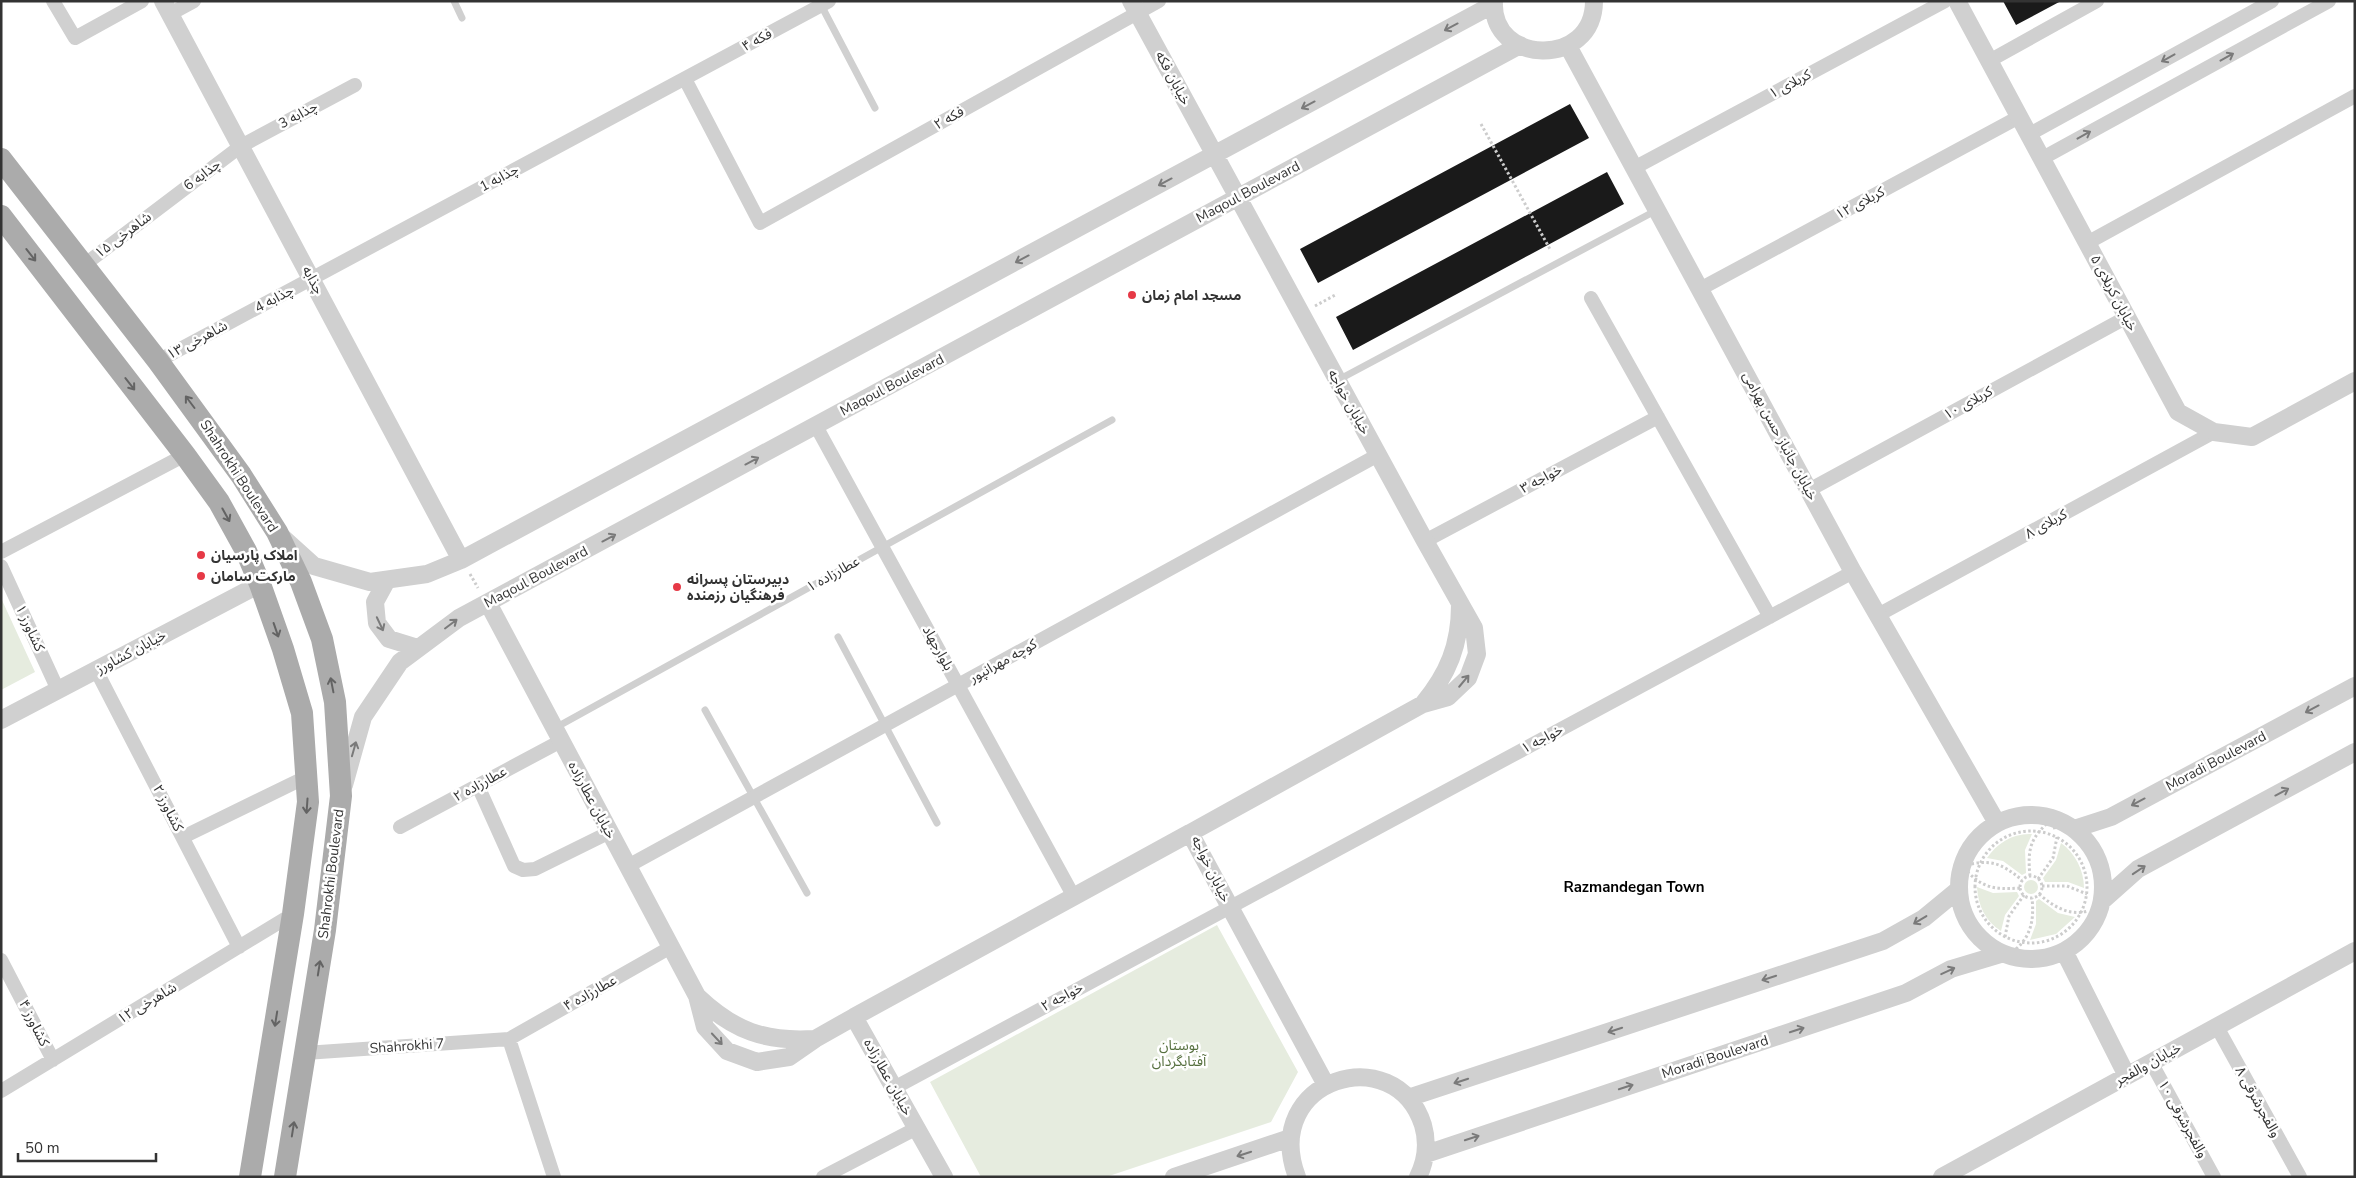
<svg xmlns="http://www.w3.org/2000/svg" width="2356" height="1178" font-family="'Nunito Sans','Noto Sans Arabic',sans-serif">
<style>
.green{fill:#e6ecdf}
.building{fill:#1a1a1a}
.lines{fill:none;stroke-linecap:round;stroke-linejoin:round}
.path{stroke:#cdcdcd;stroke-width:3;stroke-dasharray:2.5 2.5;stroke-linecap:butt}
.service{stroke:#d0d0d0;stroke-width:7}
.minor{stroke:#d0d0d0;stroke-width:14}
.tertiary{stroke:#d0d0d0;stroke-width:18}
.primary{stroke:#ababab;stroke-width:22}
.oneway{stroke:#7a7a7a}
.oneway2{stroke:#636363}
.poi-dot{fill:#e63946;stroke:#fff;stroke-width:2}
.labels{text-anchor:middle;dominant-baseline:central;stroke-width:5;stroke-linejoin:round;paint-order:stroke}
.street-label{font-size:14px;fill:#333;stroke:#fff}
.poi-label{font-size:14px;font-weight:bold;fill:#333;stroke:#fff;text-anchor:start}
.park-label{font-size:14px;fill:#56703f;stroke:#fff}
.neighbourhood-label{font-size:15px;font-weight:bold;fill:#000;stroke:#fff}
</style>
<rect width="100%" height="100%" fill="#fff"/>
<path class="green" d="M 1,598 L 35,672 L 1,690 Z
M 2032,834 L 2025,850 L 2026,873 L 2022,875 L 2003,861 L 1987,858 C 1997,843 2013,833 2032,834 Z
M 2061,843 C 2075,853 2084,870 2084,888 L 2068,882 L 2045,882 L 2043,878 L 2056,860 Z
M2024 887a7 7 0 1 1 14 0a7 7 0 1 1-14 0Z
M 1977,887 L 1993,893 L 2017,892 L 2019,896 L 2005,915 L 2001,931 C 1985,921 1978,905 1977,887 Z
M 2039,899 L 2058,913 L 2075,917 L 2056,934 L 2030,940 L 2036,924 L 2036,901 Z
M 1217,925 L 1298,1072 L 1271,1122 L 1106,1177 L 981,1177 L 930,1082 Z"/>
<path class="building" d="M 2003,1 L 2061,1 L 2016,25 Z
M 1570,104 L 1589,138 L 1318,283 L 1300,249 Z
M 1607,172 L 1624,204 L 1353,350 L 1336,317 Z"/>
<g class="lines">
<path class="path" d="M 1481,124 L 1551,251
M 1315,306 L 1337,294
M 470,574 L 478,588
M1975 887a56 56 0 1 1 112 0a56 56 0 1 1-112 0Z
M 2030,876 C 2027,847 2031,837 2053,818 L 2055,831
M2020 887a11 11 0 1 1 22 0a11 11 0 1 1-22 0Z
M 2038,879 L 2053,858 L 2057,837
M 2042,886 L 2067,886 L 2087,894
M 2020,888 C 1991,890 1981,887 1962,866 C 1990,859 2000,862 2022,880
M 2039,894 C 2054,907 2069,916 2088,911
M 2005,937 L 2009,916 L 2024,895
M 2016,949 C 2032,935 2034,918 2032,898"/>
<path class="service" d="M 454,1 L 462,18
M 821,5 L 875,108
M 1338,380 L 1657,210
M 838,637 L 937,823
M 705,710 L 807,893
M 555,728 L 1112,420"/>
<path class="minor" d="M 53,1 L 75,38 L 142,1
M 170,14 L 194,1
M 1989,61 L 2097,1
M 685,79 L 760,223 L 1159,1
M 2028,135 L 2272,1
M 2041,159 L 2329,1
M 1634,168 L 1945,1
M 2087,243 L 2355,96
M 84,265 L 241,146 L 355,85
M 1700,289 L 2019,117
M 1591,298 L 1770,617
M 158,361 L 829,1
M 816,426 L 1074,897
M 1809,490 L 2127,317
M 1425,541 L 1658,417
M 1,552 L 185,455
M 1,566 L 58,690
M 1878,615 L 2214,432
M 96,670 L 239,947
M 478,786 L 514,866 L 523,870 L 535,869 L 610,832
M 400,827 L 561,741
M 183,837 L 306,777
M 628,866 L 1378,455
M 1,960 L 53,1060
M 2217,1027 L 2300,1177
M 509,1039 L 554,1177
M 305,1053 L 509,1039 L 671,947
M 2151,1062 L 2214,1177
M 894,1088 L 1853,572
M 1,1091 L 293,914
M 823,1177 L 917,1128"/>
<path class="tertiary" d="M 163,1 L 461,560
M 1131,1 L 1425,541 L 1474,628 L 1477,654 L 1468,678 L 1448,697 L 1423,704 L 1190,833 L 1326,1085
M 1494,1 C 1490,65 1594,69 1594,1
M 1957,1 L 2178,412 L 2214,432 L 2252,437 L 2355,381
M 1568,46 L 1853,572 L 1997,823
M 283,538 L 314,566 L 370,582 L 427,574 L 461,560 L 1494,4
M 387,580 L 375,602 L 377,623 L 389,639 L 418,648
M 488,603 L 697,996 L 705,1027 L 727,1051 L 757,1062 L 789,1057 L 815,1039 L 854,1017 L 944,1177
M 1423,704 C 1448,674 1460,645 1460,605
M 1,720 L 260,584
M 344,785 L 363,717 L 400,662 L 459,618 L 1520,45
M1959 887a72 72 0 1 1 144 0a72 72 0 1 1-144 0Z
M 2074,829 L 2111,817 L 2355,686
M 2102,901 L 2138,869 L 2355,752
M 2064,951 L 2127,1076
M 698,997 C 734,1031 765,1042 814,1039
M 854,1017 L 1190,833
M 1408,1098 L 1883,941 L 1924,918 L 1958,890
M 1426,1154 L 1906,993 L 1951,969 L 2001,954
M 1174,1177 L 1290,1138
M 1297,1177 C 1260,1079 1395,1038 1423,1125 C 1428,1142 1426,1161 1418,1177
M 1942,1177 L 2355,951"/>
<path class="primary" d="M 1,159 L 158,361 L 241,475 L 277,532 L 301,582 L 322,639 L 335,702 L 341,796 L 325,930 L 285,1177
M 1,216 L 185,455 L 219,502 L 246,551 L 260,584 L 283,649 L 302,713 L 308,802 L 293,914 L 250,1177"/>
</g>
<defs><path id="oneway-shaft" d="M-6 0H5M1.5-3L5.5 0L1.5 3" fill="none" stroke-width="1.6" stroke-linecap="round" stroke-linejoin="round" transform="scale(1.25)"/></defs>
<g class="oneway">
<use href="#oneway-shaft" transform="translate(1451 27) rotate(152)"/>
<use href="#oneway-shaft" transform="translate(2227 57) rotate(-29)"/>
<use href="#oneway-shaft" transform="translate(2168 58) rotate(151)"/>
<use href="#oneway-shaft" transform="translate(1308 105) rotate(152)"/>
<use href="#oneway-shaft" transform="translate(2084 135) rotate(-29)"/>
<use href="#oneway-shaft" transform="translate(1165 182) rotate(152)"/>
<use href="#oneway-shaft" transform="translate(1022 259) rotate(152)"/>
<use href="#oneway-shaft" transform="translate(752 461) rotate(-28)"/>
<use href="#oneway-shaft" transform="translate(609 538) rotate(-28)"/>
<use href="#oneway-shaft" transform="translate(380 624) rotate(65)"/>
<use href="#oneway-shaft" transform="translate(451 624) rotate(-37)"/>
<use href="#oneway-shaft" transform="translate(1464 681) rotate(-50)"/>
<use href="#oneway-shaft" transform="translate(2312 709) rotate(152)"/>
<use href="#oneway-shaft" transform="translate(354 749) rotate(-74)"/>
<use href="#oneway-shaft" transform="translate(2282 792) rotate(-28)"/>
<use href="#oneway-shaft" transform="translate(2138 802) rotate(152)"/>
<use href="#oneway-shaft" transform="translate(2139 870) rotate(-34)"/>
<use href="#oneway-shaft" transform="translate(1920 920) rotate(149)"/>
<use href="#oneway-shaft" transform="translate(1948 971) rotate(-25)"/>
<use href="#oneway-shaft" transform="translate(1769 978) rotate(162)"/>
<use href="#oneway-shaft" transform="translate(1615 1030) rotate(162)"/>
<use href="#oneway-shaft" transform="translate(1797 1030) rotate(-18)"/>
<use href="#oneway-shaft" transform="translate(717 1039) rotate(47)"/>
<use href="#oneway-shaft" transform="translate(1461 1081) rotate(162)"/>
<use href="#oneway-shaft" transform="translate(1626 1087) rotate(-18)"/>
<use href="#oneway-shaft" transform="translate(1472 1138) rotate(-18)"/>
<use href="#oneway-shaft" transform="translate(1244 1154) rotate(162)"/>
</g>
<g class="oneway2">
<use href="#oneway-shaft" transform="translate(31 255) rotate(52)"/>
<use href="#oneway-shaft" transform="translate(130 384) rotate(52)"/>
<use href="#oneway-shaft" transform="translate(190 402) rotate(-127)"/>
<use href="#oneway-shaft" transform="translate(226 515) rotate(61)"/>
<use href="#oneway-shaft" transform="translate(276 630) rotate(71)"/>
<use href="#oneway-shaft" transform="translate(332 685) rotate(-101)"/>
<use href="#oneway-shaft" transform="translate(307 806) rotate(94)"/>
<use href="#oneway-shaft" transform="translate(319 968) rotate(-81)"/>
<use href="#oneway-shaft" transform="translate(276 1019) rotate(99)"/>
<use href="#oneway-shaft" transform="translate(293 1129) rotate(-81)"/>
</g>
<g class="poi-dot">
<circle cx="1132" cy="295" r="5"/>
<circle cx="201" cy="555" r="5"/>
<circle cx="201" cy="576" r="5"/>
<circle cx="677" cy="587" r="5"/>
</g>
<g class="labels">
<g class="street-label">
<text transform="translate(757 40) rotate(-28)">فکه ۴</text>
<text transform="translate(1173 78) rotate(62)">خیابان فکه</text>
<text transform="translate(1790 84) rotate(-28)">کربلای ۱</text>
<text transform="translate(298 115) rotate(-28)">چذابه 3</text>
<text transform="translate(949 118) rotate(-29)">فکه ۲</text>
<text transform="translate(202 175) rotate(-37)">چذابه 6</text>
<text transform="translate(499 178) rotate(-28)">چذابه 1</text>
<text transform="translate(1248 192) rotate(-28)">Maqoul Boulevard</text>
<text transform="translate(1860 203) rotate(-28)">کربلای ۱۲</text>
<text transform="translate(123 235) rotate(-37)">شاهرخی ۱۵</text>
<text transform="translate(313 280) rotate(62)">چذابه</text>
<text transform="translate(2114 293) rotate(62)">خیابان کربلای ۵</text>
<text transform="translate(274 299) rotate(-28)">چذابه 4</text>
<text transform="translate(197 340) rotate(-28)">شاهرخی ۱۳</text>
<text transform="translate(892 385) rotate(-28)">Maqoul Boulevard</text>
<text transform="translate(1349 402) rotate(61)">خیابان خواجه</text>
<text transform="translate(1968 403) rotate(-29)">کربلای ۱۰</text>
<text transform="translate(1780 436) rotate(62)">خیابان جانباز حسن بهرامی</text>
<text transform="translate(239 476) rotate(57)">Shahrokhi Boulevard</text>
<text transform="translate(1541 479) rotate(-28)">خواجه ۳</text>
<text transform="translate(2046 524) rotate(-29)">کربلای ۸</text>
<text transform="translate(833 574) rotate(-29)">عطارزاده ۱</text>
<text transform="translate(536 577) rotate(-28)">Maqoul Boulevard</text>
<text transform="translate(30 628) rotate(65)">کشاورز ۱</text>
<text transform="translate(938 648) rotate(61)">بلوارجهاد</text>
<text transform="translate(131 652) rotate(-28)">خیابان کشاورز</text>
<text transform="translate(1003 661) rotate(-29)">کوچه مهرانپور</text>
<text transform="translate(1542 739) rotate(-28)">خواجه ۱</text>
<text transform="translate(2216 761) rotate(-28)">Moradi Boulevard</text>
<text transform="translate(480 784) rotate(-28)">عطارزاده ۲</text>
<text transform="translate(592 800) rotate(62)">خیابان عطارزاده</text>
<text transform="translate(168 808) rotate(63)">کشاورز ۲</text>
<text transform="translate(1211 869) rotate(64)">خیابان خواجه</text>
<text transform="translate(331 874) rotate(-83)">Shahrokhi Boulevard</text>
<text transform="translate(590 993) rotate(-29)">عطارزاده ۴</text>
<text transform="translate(1062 997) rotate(-28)">خواجه ۲</text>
<text transform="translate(147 1003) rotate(-31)">شاهرخی ۱۲</text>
<text transform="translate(34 1023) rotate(63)">کشاورز ۴</text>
<text transform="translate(407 1046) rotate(-4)">Shahrokhi 7</text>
<text transform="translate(1715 1057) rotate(-18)">Moradi Boulevard</text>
<text transform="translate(2148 1064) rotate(-29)">خیابان والفجر</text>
<text transform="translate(888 1077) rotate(61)">خیابان عطارزاده</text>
<text transform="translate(2258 1102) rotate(61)">والفجرشرقی ۸</text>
<text transform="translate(2183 1119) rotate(61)">والفجرشرقی ۱۰</text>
</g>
<g class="poi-label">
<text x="1142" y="295">مسجد امام زمان</text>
<text x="211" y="555">املاک پارسیان</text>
<text x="211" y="576">مارکت سامان</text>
<text x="687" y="579">دبیرستان پسرانه<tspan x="687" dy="16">فرهنگیان رزمنده</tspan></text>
</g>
<g class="park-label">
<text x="1179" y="1045">بوستان<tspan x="1179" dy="16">آفتابگردان</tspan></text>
</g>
<g class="neighbourhood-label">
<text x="1634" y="887">Razmandegan Town</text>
</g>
</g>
<rect width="2356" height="1178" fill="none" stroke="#333333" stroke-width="5"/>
<path d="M18 1153v8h138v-8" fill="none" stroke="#333333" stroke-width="2.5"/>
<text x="25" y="1153" font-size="15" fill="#333333" stroke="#ffffff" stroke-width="4" paint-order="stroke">50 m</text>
</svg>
